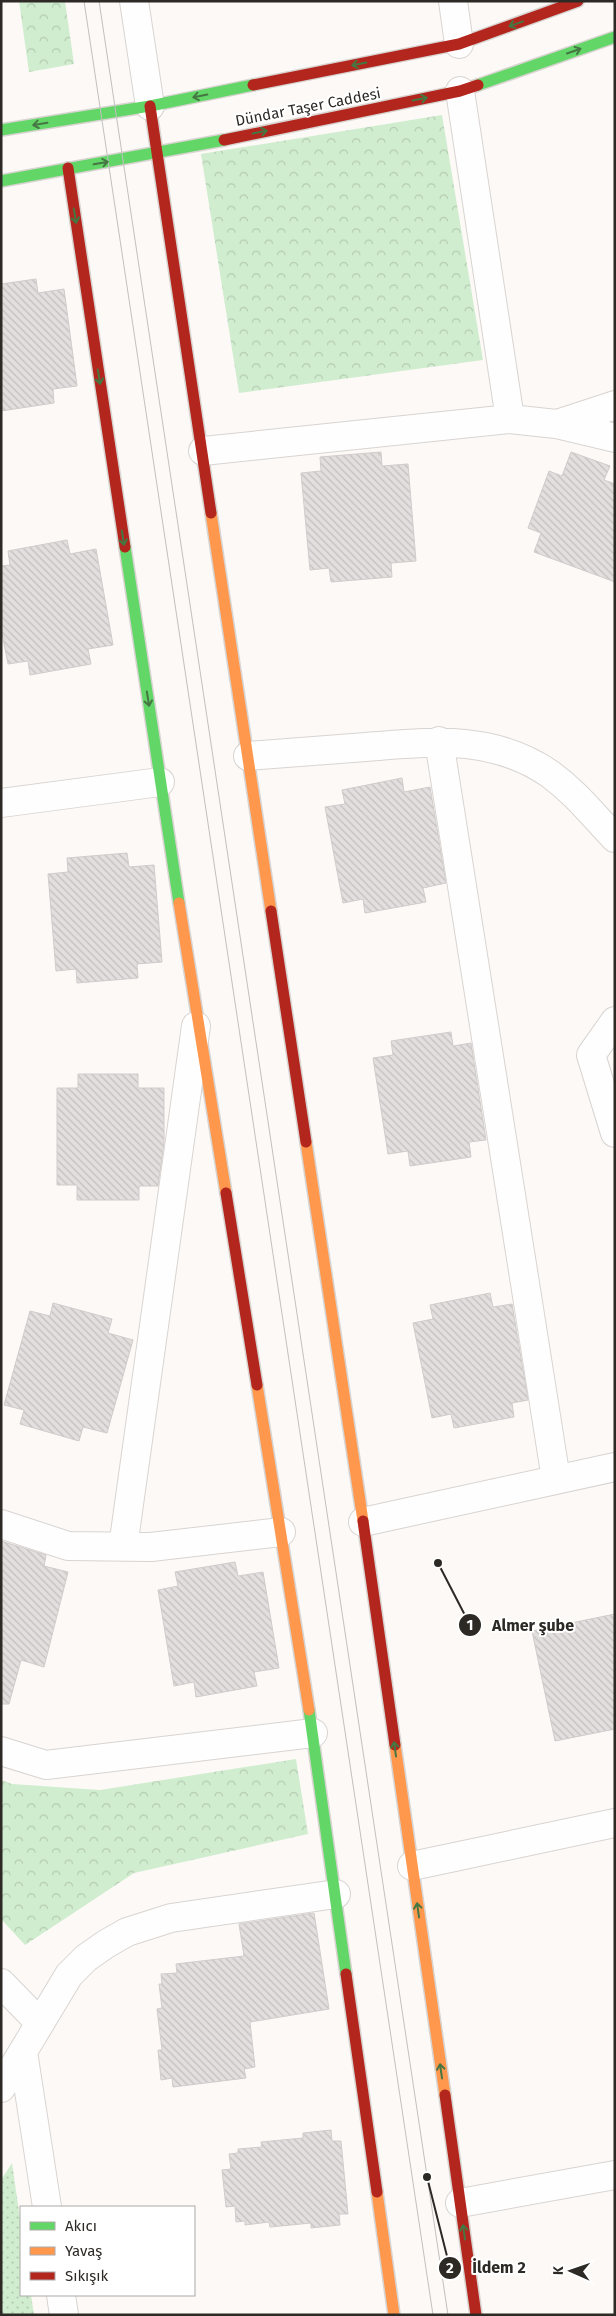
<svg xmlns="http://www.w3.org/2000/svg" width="616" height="2316" font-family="'Fira Sans',sans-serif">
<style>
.grass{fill:url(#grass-dots)}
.park{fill:url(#park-crowns)}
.building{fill:url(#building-back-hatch);stroke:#d1cccc}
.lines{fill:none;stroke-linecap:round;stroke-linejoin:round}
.street-casing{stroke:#d8d4d1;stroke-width:30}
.fast-casing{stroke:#d8d4d1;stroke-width:14}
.slow-casing{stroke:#d8d4d1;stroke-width:14}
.jam-casing{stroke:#d8d4d1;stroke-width:14}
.street{stroke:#fffefe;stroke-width:28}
.fast{stroke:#63d668;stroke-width:11}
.slow{stroke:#ff974d;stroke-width:11}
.jam{stroke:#b3261e;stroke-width:11}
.tram{stroke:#c1c1c0;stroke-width:1}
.oneway{stroke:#457743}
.labels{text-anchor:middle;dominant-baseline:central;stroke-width:4;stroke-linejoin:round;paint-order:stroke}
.street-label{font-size:15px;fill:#2d2925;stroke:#fff}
.leader{fill:none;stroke:#2d2925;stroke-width:2}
.callout-dot{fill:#2d2925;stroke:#fff;stroke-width:2}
.mark-label{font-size:15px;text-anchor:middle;font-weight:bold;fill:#fff}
.callout-label{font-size:16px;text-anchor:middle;font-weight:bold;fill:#2d2925;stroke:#fff;stroke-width:4;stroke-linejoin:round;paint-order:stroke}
</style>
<defs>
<pattern id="grass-dots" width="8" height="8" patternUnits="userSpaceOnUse" patternTransform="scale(1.25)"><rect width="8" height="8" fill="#d1edcf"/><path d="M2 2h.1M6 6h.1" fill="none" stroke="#b4cbb2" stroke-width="1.8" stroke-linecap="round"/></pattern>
<pattern id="park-crowns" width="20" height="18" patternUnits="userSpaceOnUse" patternTransform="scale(1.25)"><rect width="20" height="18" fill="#d1edcf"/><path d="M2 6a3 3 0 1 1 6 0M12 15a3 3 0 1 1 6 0" fill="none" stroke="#b4cbb2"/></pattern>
<pattern id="building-back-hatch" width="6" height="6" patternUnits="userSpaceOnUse" patternTransform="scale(1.25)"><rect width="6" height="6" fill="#e3dfde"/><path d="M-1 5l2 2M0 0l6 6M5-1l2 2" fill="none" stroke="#c3bfbe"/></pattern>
</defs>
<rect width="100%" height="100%" fill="#fcf9f6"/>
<path class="grass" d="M 12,2163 L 21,2225 L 21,2295 L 31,2295 L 34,2315 L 1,2315 L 1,2180 Z"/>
<path class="park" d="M 19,1 L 65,1 L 74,64 L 29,72 Z
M 442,115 L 483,360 L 239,393 L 201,154 Z
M 296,1759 L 308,1834 L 134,1873 L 25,1945 L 1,1919 L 1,1780 L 12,1784 L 100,1790 Z"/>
<path class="building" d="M 36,279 L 38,293 L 64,289 L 77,386 L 53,389 L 54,403 L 1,411 L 1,284 Z
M 381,452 L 382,466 L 408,464 L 416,561 L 391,563 L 392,577 L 331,582 L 329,568 L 310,570 L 301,473 L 321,471 L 320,457 Z
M 571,452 L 610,466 L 604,480 L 615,484 L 615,582 L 534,552 L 541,533 L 528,528 L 549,471 L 562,476 Z
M 67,540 L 70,554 L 96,549 L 113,645 L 88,649 L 91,664 L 30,675 L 28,661 L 8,664 L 1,628 L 1,566 L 10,565 L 8,551 Z
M 402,778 L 404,792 L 430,787 L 446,883 L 423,888 L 426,902 L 365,913 L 363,899 L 343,903 L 325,807 L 345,804 L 342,790 Z
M 127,853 L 129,867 L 154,865 L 162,962 L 137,964 L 138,978 L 77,983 L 76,969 L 56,971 L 48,874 L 68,872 L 67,858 Z
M 451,1032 L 453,1046 L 471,1043 L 486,1140 L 469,1142 L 471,1157 L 410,1166 L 408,1151 L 388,1154 L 373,1058 L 393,1055 L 391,1041 Z
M 78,1074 L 138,1074 L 138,1088 L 164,1088 L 164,1143 L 158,1186 L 139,1186 L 139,1200 L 77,1200 L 77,1185 L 57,1185 L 57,1088 L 78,1088 Z
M 490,1293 L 493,1307 L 512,1304 L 528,1400 L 512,1403 L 514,1417 L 454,1428 L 451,1414 L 432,1418 L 413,1323 L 433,1319 L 430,1305 Z
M 53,1303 L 112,1319 L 108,1333 L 133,1340 L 107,1433 L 83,1427 L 79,1441 L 20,1424 L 24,1410 L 4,1405 L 30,1311 L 50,1316 Z
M 1,1541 L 46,1555 L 44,1566 L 68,1572 L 44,1667 L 21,1660 L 9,1704 L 1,1704 Z
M 235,1562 L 238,1576 L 263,1572 L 279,1668 L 254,1672 L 257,1686 L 196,1697 L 194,1682 L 174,1686 L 158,1590 L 178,1586 L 175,1572 Z
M 615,1614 L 615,1729 L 555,1741 L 532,1631 Z
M 314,1913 L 329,2009 L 250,2022 L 255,2067 L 244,2069 L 246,2078 L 173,2087 L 172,2078 L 161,2080 L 158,2050 L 162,2050 L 157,2009 L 162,2008 L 159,1984 L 162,1984 L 161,1974 L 177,1973 L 176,1964 L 244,1956 L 239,1924 Z
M 331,2130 L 332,2141 L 341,2141 L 348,2214 L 339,2214 L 340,2225 L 311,2228 L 311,2223 L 270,2227 L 269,2222 L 245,2225 L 245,2221 L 236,2222 L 235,2206 L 226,2207 L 222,2170 L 231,2169 L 229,2154 L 238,2153 L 238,2149 L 262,2147 L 261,2142 L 303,2138 L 303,2133 Z"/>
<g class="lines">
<defs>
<path id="street" d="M 134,1 L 150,106
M 453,1 L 459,44
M 460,91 L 510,419
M 557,424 L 615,405
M 203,451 L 510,419 L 556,424 L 615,438
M 439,741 L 556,1479
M 248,756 C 287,753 326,750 366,747 C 431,742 492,734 550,774 C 577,794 592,814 615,838
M 1,803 L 160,782
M 615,1021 L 591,1055 L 615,1133
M 363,1522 L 615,1467
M 1,1524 L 68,1546 L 151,1547 L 281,1532
M 123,1547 L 196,1026
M 1,1751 L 46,1765 L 313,1733
M 412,1866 L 615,1823
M 1,1983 L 40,2023
M 23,2052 L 47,2207
M 1,2088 L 69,1975 L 86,1958 L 106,1944 L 127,1932 L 171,1918 L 336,1894
M 460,2203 L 615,2175
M 61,2295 L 64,2315"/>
<path id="fast" d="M 478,85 L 615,37
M 1,130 L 150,106 L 253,85
M 1,181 L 224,140
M 125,547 L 179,903
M 309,1710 L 346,1974"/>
<path id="slow" d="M 211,513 L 271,911
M 179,903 L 226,1193
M 306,1142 L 363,1521
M 257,1385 L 309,1710
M 395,1745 L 445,2095
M 377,2192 L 394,2315"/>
<path id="jam" d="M 253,85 L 459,44 L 578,1
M 150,106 L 211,513
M 224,140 L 460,91 L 478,85
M 68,168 L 125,547
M 271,911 L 306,1142
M 226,1193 L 257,1385
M 363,1521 L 395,1745
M 346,1974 L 377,2192
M 445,2095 L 476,2315"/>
</defs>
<use href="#street" class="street-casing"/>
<use href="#fast" class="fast-casing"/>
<use href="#slow" class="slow-casing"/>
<use href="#jam" class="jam-casing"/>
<use href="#street" class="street"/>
<use href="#fast" class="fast"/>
<use href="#slow" class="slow"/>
<use href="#jam" class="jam"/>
<path class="tram" d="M 84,1 L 433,2315
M 99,1 L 448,2315"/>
</g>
<defs><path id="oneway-shaft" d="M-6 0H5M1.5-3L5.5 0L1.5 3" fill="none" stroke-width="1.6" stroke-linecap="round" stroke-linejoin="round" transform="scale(1.25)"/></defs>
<g class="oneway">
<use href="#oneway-shaft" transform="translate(516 24) rotate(160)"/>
<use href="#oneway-shaft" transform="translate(574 51) rotate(-19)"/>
<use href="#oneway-shaft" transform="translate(359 64) rotate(169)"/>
<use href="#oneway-shaft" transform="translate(200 96) rotate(169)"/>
<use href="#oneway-shaft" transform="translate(420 99) rotate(-11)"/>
<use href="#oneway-shaft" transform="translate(40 124) rotate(171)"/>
<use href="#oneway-shaft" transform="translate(260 132) rotate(-11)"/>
<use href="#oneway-shaft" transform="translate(101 163) rotate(-10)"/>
<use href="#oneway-shaft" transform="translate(75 216) rotate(81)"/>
<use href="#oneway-shaft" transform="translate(99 377) rotate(81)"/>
<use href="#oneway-shaft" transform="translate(123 538) rotate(81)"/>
<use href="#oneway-shaft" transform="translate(148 699) rotate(81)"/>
<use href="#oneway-shaft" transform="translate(395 1749) rotate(-98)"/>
<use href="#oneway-shaft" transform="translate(418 1910) rotate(-98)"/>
<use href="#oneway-shaft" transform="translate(441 2071) rotate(-98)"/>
<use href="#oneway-shaft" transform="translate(464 2232) rotate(-98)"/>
</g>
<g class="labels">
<g class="street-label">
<text transform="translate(308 107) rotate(-11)">Dündar Taşer Caddesi</text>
</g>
</g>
<path class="leader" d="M438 1563L470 1625M427 2177L450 2268"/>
<g class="callout-dot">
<circle cx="438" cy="1563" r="5"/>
<circle cx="427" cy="2177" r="5"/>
<circle cx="470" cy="1625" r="12"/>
<circle cx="450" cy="2268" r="12"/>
</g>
<g class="mark-label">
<text x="470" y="1630">1</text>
<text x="450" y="2273">2</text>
</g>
<g class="callout-label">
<text x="533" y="1631">Almer şube</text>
<text x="499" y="2273">İldem 2</text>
</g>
<rect width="616" height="2316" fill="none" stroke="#2d2925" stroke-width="5"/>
<rect x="20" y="2206" width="175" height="90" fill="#ffffff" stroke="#aba9a8"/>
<rect x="30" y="2222" width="25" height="8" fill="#63d668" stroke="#aba9a8"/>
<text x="65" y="2231" font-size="15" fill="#2d2925">Akıcı</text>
<rect x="30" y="2247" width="25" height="8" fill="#ff974d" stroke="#aba9a8"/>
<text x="65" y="2256" font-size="15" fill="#2d2925">Yavaş</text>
<rect x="30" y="2272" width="25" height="8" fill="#b3261e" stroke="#aba9a8"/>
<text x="65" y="2281" font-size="15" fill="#2d2925">Sıkışık</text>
<g transform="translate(571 2271) rotate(272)" stroke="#ffffff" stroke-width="4" paint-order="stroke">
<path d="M0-4L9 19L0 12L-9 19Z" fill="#2d2925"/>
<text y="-8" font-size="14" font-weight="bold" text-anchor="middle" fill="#2d2925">K</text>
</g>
</svg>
